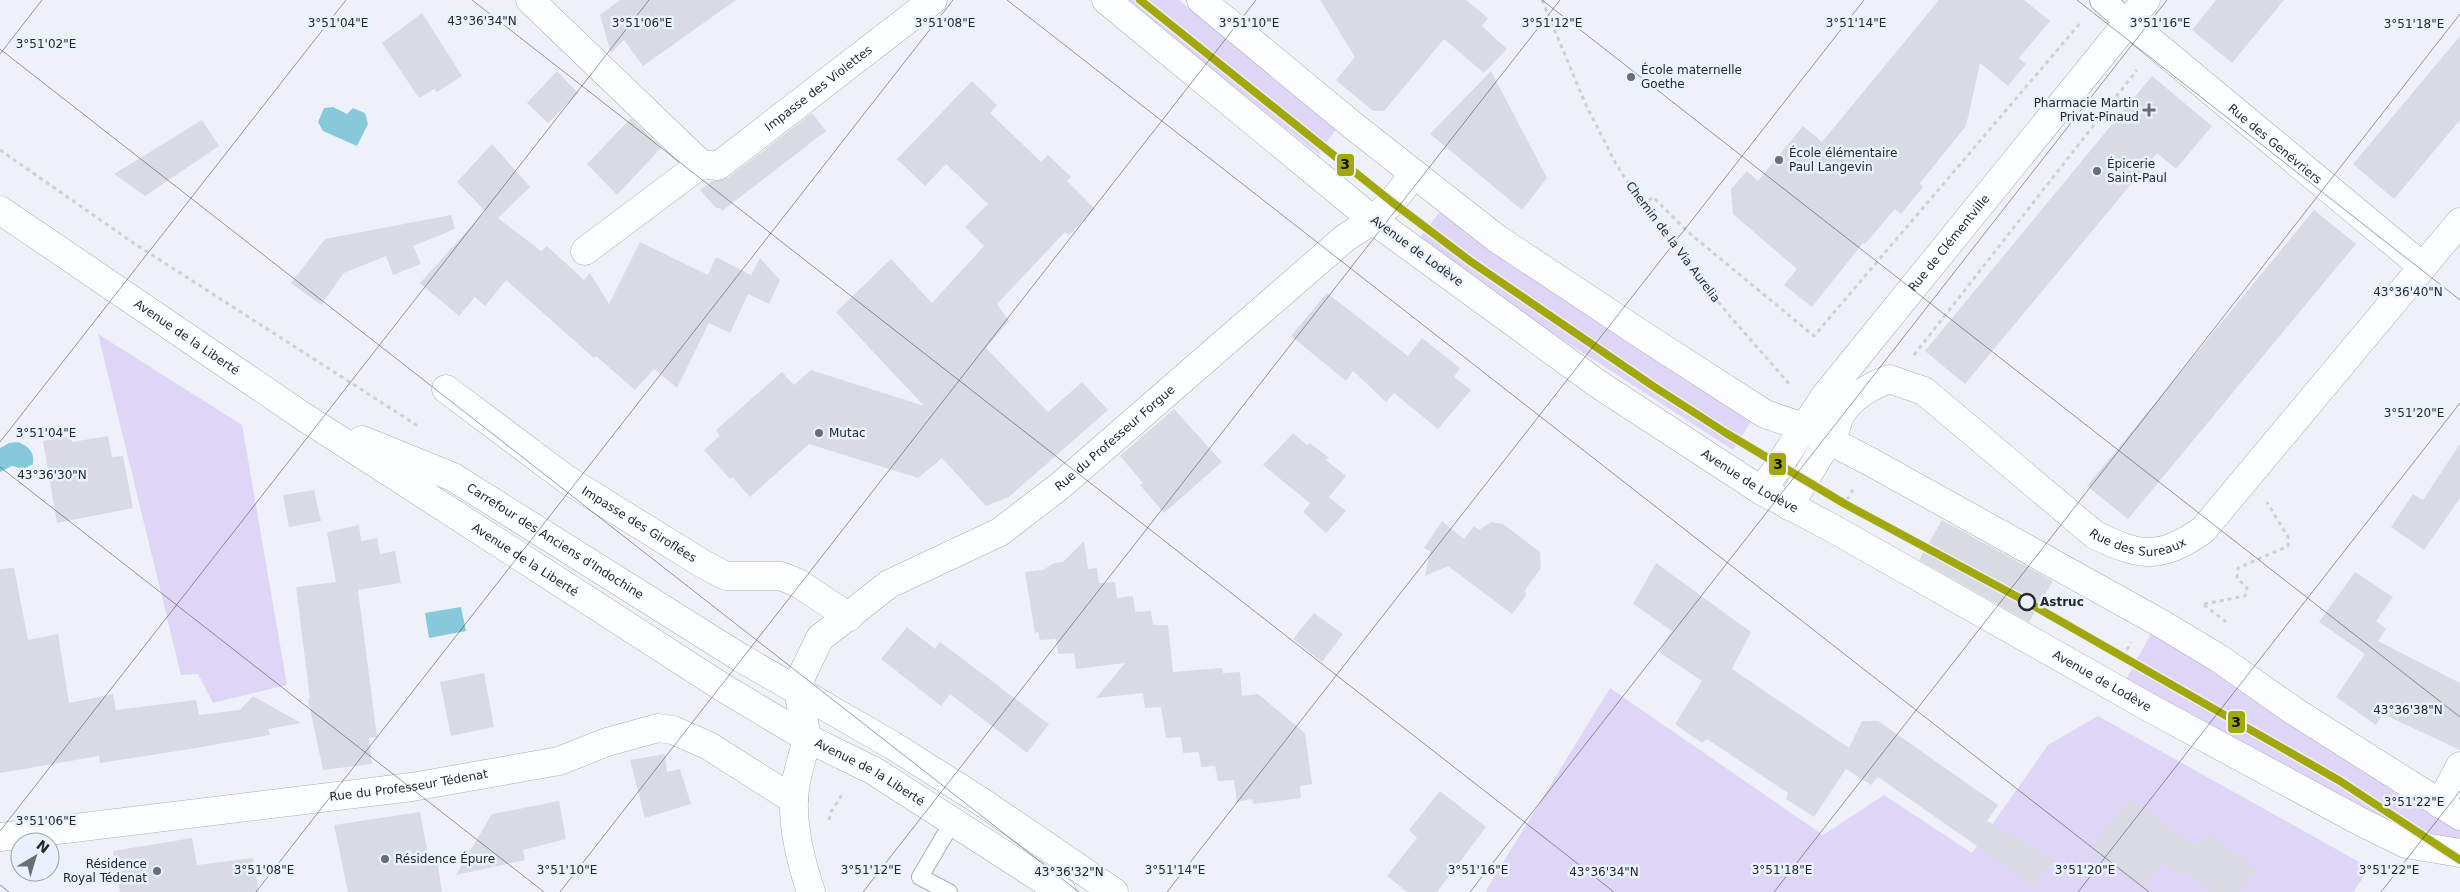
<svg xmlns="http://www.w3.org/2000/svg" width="2460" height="892" font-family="'DejaVu Sans',sans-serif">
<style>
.green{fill:#ded5f7}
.water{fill:#86c9db}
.building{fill:#d8dbe1}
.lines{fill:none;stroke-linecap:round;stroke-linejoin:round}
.service-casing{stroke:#aaaeb4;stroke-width:18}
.pedestrian-casing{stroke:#aaaeb4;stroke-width:26}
.minor-casing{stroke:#aaaeb4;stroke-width:29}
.tertiary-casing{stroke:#aaaeb4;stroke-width:29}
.primary-casing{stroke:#aaaeb4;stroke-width:29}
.path{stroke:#cfd0d4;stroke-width:3;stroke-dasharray:4 4;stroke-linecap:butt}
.service{stroke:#fcfdfe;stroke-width:16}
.pedestrian{stroke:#fcfdfe;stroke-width:24}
.minor{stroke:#fcfdfe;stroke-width:28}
.tertiary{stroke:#fcfdfe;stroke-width:28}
.primary{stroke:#fcfdfe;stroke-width:28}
.tram-1-casing{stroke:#e9f1fd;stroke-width:11}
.tram-1{stroke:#a2a80c;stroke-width:8}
.ticks{fill:none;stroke:#25292f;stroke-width:1;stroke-opacity:0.45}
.poi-dot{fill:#6b6f75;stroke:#e9f1fd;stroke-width:2}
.stop-dot{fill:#e9f1fd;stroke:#25292f;stroke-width:2.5}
.labels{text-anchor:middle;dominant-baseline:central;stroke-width:5;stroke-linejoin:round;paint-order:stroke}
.poi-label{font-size:12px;fill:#25292f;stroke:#e9f1fd;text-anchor:start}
.street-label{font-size:12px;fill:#25292f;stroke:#e9f1fd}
.stop-label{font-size:12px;font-weight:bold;fill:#25292f;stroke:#e9f1fd;text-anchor:start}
.ticks-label{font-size:12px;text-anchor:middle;fill:#25292f;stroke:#e9f1fd;stroke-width:5;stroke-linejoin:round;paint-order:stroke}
.line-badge{stroke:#e9f1fd;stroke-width:2}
.pale-badge-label{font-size:14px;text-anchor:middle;font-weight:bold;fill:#111}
</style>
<rect width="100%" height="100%" fill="#eef2f8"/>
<path class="green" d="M 1125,0 L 1179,0 L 1338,127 L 1318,154 Z
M 1442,209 L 1753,418 L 1733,450 L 1474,282 L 1420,237 Z
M 98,334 L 242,425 L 287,685 L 213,703 L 198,674 L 181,675 Z
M 2153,630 L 2460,830 L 2460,843 L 2405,830 L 2124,683 Z
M 1610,688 L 1823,835 L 1884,795 L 1972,853 L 2048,745 L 2098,716 L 2370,868 L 2353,892 L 1485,892 Z"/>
<path class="water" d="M 333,107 L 347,114 L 353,108 L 365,113 L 368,124 L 357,146 L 323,131 L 318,122 L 324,108 Z
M 18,442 C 28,446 35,452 33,464 L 24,469 L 12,466 L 0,472 L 0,448 L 9,443 Z
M 461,607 L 466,631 L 429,638 L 425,613 Z"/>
<path class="building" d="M 620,0 L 736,0 L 643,66 L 624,40 L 611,53 L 600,15 Z
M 1320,0 L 1466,0 L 1488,18 L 1482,26 L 1507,49 L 1484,73 L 1444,39 L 1384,111 L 1373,111 L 1336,80 L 1355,57 Z
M 1939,0 L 2024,0 L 2050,21 L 2019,58 L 2026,64 L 2008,86 L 1980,63 L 1966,126 L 1920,183 L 1923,187 L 1901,214 L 1895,209 L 1865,244 L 1863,243 L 1812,307 L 1784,285 L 1797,269 L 1733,214 L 1731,189 L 1747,171 L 1758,181 L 1803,126 L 1822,142 Z
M 2216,0 L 2284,0 L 2232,63 L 2192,30 Z
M 422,13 L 462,76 L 437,92 L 434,89 L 419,98 L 382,43 Z
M 2460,36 L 2460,120 L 2394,199 L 2353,164 Z
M 557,71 L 578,93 L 548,123 L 527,103 Z
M 1491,71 L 1547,178 L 1522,210 L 1430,134 Z
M 2152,76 L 2212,126 L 2176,169 L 2157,153 L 1965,384 L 1925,351 Z
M 972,81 L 997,105 L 990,113 L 1041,162 L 1048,155 L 1071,177 L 1067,181 L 1095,209 L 1069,235 L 1065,232 L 997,304 L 1009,321 L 986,348 L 1048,412 L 1082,382 L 1108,410 L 1009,497 L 986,506 L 942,458 L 918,478 L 809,444 L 750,497 L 732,477 L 730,479 L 704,450 L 720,436 L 716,430 L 782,372 L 794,385 L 811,370 L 924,406 L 836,312 L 891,259 L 932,303 L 984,246 L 965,227 L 988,204 L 946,164 L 925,186 L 897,159 Z
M 812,113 L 826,131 L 722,211 L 720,208 L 716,208 L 700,190 L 712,181 L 728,178 Z
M 631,118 L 661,148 L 617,195 L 587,164 Z
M 202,120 L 219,146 L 145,196 L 114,174 Z
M 492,144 L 530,187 L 498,218 L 541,251 L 547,246 L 584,280 L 590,273 L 609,304 L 640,242 L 708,275 L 716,257 L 751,275 L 760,258 L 780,280 L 769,304 L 748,294 L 730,333 L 709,323 L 677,388 L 654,369 L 635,390 L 596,356 L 594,358 L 506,280 L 485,306 L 475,297 L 459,316 L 420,283 L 485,211 L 457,182 Z
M 2314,210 L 2356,244 L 2128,519 L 2087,486 Z
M 451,215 L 455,229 L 413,246 L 421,264 L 393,275 L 386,256 L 344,273 L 321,305 L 291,283 L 325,239 Z
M 1327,293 L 1408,356 L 1422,338 L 1460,368 L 1454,377 L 1471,390 L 1438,429 L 1394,393 L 1386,402 L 1353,371 L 1346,381 L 1291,336 Z
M 1174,409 L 1222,462 L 1164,513 L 1140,485 L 1143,483 L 1120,456 Z
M 1293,433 L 1307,445 L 1310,443 L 1329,458 L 1326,460 L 1346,476 L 1329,497 L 1346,511 L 1326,533 L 1303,512 L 1310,503 L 1263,465 Z
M 71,436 L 72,442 L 108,436 L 112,457 L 123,456 L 133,508 L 57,523 L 43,441 Z
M 2460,444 L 2460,498 L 2424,550 L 2391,527 L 2413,494 L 2423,500 Z
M 314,490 L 321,521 L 289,527 L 283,495 Z
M 1942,520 L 2053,581 L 2029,622 L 1919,560 Z
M 1442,521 L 1464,539 L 1474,526 L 1479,530 L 1491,522 L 1503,524 L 1540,552 L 1541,568 L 1525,590 L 1526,596 L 1512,614 L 1448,566 L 1425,576 L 1430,551 L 1424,548 Z
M 359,525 L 361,541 L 377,538 L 380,554 L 395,551 L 401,583 L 358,590 L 377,737 L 369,738 L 372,764 L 323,770 L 308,699 L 310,699 L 296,587 L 336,582 L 327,532 Z
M 1084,541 L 1088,569 L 1097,568 L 1099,583 L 1115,582 L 1117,598 L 1133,596 L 1135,612 L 1151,611 L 1153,625 L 1168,625 L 1173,672 L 1222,668 L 1223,673 L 1240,672 L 1242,696 L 1258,694 L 1305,733 L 1312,784 L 1300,786 L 1301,798 L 1254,804 L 1252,799 L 1237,802 L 1234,780 L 1218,781 L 1215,766 L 1201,767 L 1199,752 L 1183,753 L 1181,737 L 1166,738 L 1161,707 L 1145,708 L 1143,693 L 1096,698 L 1125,663 L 1076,669 L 1074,653 L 1058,654 L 1056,639 L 1040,640 L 1038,632 L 1035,633 L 1025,572 L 1043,570 L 1054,563 L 1063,562 Z
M 1656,563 L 1751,632 L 1732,669 L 1849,748 L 1862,721 L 1878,721 L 1998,805 L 1987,821 L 2054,860 L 2033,885 L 1878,777 L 1871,785 L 1846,769 L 1814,817 L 1786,799 L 1788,793 L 1707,739 L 1702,743 L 1675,724 L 1702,681 L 1659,652 L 1672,631 L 1633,604 Z
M 14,568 L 28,640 L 58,634 L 69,703 L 113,694 L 116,710 L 196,700 L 199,715 L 240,710 L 253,696 L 301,723 L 268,729 L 270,735 L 190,749 L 100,763 L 99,756 L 0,773 L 0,569 Z
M 2355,572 L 2393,597 L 2376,621 L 2386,629 L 2378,641 L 2460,683 L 2460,750 L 2383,714 L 2376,725 L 2336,697 L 2365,654 L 2319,622 Z
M 1314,613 L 1343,634 L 1322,662 L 1293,639 Z
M 907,627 L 935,649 L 940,642 L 1049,724 L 1027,753 L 950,694 L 941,706 L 881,659 Z
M 484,673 L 494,727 L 451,736 L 440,682 Z
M 665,754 L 667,772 L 680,769 L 691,804 L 645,818 L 630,760 Z
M 1440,791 L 1486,827 L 1437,892 L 1407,892 L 1387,876 L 1417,838 L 1409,830 Z
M 2131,798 L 2182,838 L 2184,836 L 2198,847 L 2209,834 L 2256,870 L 2239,892 L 2212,892 L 2187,873 L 2178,874 L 2163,862 L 2143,887 L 2091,848 Z
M 559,801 L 566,839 L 523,850 L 525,860 L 456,875 L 492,814 Z
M 420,812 L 428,855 L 436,853 L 442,892 L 348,892 L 334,825 Z
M 192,838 L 197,865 L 253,858 L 259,892 L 120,892 L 113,851 Z"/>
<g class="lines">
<defs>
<path id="service" d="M 949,892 L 920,877 L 953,821"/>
<path id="pedestrian" d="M 2102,0 L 2128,22"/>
<g id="minor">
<path id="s1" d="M 530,0 L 701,164 L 718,166 L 933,0"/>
<path d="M 1106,0 L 1373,220 L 1392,202 L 1414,174"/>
<path id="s2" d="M 2128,22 L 2423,267"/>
<path d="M 585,251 L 701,164"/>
<path id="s3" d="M 446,389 L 566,479 L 703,564 L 726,576 L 781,576 L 798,583 L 849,617"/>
<path id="s4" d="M 1762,491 L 1825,396 L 2146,0"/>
<path id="s5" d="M 1789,506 L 1836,428 C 1841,402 1866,388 1889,379 L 1924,391 L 2095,535 C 2141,557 2160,560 2203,530 L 2460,222"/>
<path d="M 807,738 C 804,752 799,767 796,782 C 789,817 800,859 811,892"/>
<path d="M 2440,804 L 2460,766"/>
<path id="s6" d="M 0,837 L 412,787 L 559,761 L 607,742 L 658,728 L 673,730 L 709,746 L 794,800"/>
</g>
<g id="tertiary">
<path d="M 1201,0 L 1356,128 L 1496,238 L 1644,336 L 1765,414 L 1803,427 L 1869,461 L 2162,624 L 2220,659 L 2294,711 L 2460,816"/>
<path id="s7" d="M 807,738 L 798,690 L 802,675 L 820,638 L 889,584 L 1000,532 L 1061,485 L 1345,238 L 1373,220 L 1598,384 L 1762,491 L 1832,528 L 2150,708 L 2363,823 L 2406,844 L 2460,853"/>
</g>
<g id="primary">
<path id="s8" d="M 0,210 L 301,415 L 722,687 L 807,738 L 874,771 L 1062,892"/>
<path id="s9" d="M 362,440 L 453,477 L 741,658 L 892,745 L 979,800 L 1114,892"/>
</g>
</defs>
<use href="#service" class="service-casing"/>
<use href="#pedestrian" class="pedestrian-casing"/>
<use href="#minor" class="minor-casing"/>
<use href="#tertiary" class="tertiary-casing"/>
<use href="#primary" class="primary-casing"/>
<path class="path" d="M 1542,0 L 1586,105 L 1616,164 L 1643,206 L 1728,314 L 1791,386
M 0,150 L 132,242 L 418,426
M 1643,206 L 1653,197 L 1688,232 L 1814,336 L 2082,21
M 1914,355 L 2137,70
M 1847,500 L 1854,488
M 2204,604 L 2245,596 L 2247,588 L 2237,578 L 2238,568 L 2288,546 L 2288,537 L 2267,502
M 2204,605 L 2229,624
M 2123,657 L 2131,642
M 829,820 L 831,812 L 843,793"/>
<use href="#service" class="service"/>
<use href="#pedestrian" class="pedestrian"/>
<use href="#minor" class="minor"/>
<use href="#tertiary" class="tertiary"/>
<use href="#primary" class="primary"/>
<defs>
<path id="tram-1" d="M 1140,0 L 1392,202 L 1470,261 L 1653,386 L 1726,433 L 1845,504 L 2027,602 L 2340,781 L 2460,860"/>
</defs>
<use href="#tram-1" class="tram-1-casing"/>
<use href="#tram-1" class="tram-1"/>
</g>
<path class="ticks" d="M 472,0 L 1614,892M 1007,0 L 2149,892M 1542,0 L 2460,717M 2077,0 L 2460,300M 0,49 L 1079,892M 0,54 L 42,0M 0,442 L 346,0M 0,467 L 544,892M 0,831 L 649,0M 0,885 L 9,892M 256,892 L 953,0M 560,892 L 1256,0M 863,892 L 1560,0M 1167,892 L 1864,0M 1470,892 L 2167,0M 1774,892 L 2460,14M 2078,892 L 2460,403M 2381,892 L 2460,791"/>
<g class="poi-dot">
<circle cx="1631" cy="77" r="5"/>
<path d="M2146.5 102.5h5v5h5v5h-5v5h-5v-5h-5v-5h5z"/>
<circle cx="1779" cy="160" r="5"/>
<circle cx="2097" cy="171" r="5"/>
<circle cx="819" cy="433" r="5"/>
<circle cx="385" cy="859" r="5"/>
<circle cx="157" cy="871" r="5"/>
</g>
<circle class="stop-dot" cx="2027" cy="602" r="8"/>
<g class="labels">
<g class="poi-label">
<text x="1641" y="70">École maternelle<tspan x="1641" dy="14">Goethe</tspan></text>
<text x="2139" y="103" text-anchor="end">Pharmacie Martin<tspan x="2139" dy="14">Privat-Pinaud</tspan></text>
<text x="1789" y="153">École élémentaire<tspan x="1789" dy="14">Paul Langevin</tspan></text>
<text x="2107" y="164">Épicerie<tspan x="2107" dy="14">Saint-Paul</tspan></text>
<text x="829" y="433">Mutac</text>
<text x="395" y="859">Résidence Épure</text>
<text x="147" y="864" text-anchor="end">Résidence<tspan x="147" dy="14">Royal Tédenat</tspan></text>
</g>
<g class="street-label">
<text stroke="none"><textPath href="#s1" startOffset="381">Impasse des Violettes</textPath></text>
<text stroke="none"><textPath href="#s2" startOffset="191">Rue des Genévriers</textPath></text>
<text transform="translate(1673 242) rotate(53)">Chemin de la Via Aurelia</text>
<text stroke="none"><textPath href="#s4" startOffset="311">Rue de Clémentville</textPath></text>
<text transform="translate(1417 251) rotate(36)">Avenue de Lodève</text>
<text stroke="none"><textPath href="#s8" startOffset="226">Avenue de la Liberté</textPath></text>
<text stroke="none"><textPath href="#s7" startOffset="464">Rue du Professeur Forgue</textPath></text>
<text stroke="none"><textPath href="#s7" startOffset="1261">Avenue de Lodève</textPath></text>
<text stroke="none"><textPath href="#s3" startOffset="236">Impasse des Giroflées</textPath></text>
<text stroke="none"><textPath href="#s5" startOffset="472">Rue des Sureaux</textPath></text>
<text stroke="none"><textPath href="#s9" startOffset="219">Carrefour des Anciens d'Indochine</textPath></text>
<text stroke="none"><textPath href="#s8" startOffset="631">Avenue de la Liberté</textPath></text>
<text stroke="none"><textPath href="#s7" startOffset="1666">Avenue de Lodève</textPath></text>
<text stroke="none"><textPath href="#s8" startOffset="1036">Avenue de la Liberté</textPath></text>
<text stroke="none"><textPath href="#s6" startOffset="412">Rue du Professeur Tédenat</textPath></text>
</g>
<g class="stop-label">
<text x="2040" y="602">Astruc</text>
</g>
</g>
<g class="ticks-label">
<text x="482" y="25">43°36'34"N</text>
<text x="338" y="27">3°51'04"E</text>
<text x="642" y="27">3°51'06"E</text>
<text x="1249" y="27">3°51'10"E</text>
<text x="1552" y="27">3°51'12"E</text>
<text x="1856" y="27">3°51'14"E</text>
<text x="945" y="27">3°51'08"E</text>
<text x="2160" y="27">3°51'16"E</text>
<text x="2414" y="28">3°51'18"E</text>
<text x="46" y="48">3°51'02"E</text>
<text x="2408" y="296">43°36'40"N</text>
<text x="2414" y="417">3°51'20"E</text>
<text x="46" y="437">3°51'04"E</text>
<text x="52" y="479">43°36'30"N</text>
<text x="2408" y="714">43°36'38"N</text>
<text x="2414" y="806">3°51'22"E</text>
<text x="46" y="825">3°51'06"E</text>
<text x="264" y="874">3°51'08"E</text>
<text x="567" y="874">3°51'10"E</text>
<text x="871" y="874">3°51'12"E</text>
<text x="1175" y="874">3°51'14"E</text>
<text x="1478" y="874">3°51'16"E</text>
<text x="1782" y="874">3°51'18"E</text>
<text x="2085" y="874">3°51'20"E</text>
<text x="2389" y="874">3°51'22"E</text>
<text x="1069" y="876">43°36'32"N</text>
<text x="1604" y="876">43°36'34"N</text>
</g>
<g class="line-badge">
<rect x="1336" y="153" width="19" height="24" rx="5" fill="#a2a80c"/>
<rect x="1768" y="452" width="19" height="24" rx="5" fill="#a2a80c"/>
<rect x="2227" y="710" width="19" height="24" rx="5" fill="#a2a80c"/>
</g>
<g class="pale-badge-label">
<text x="1345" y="169">3</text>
<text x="1778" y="469">3</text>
<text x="2236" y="727">3</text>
</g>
<g transform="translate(35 857) rotate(38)"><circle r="24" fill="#e9f1fd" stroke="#9ba1ab"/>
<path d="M0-4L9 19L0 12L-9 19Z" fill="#6b6f75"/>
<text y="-8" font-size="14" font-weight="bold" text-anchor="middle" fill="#25292f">N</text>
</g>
</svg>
